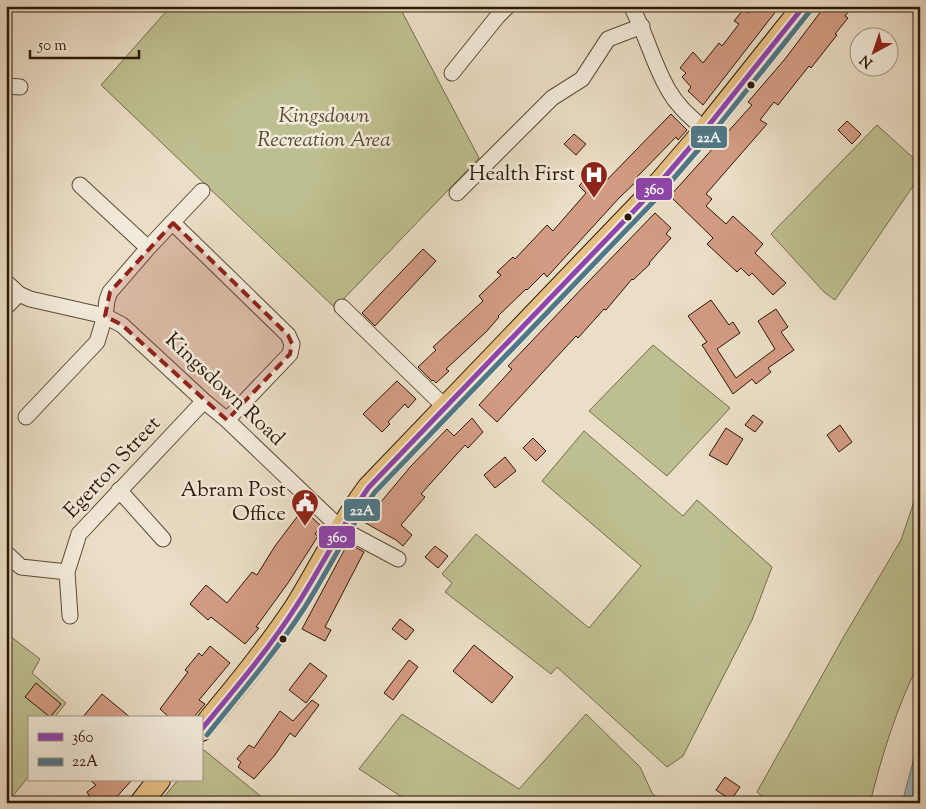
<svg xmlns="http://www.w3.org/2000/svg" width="926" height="809" font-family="'Sorts Mill Goudy',serif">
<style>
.green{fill:#bebf90;stroke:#766c4a}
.water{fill:#9cb9bf;stroke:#707975}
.building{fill:#d39b83;stroke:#2e1805}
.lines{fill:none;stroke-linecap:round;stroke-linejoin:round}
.street-casing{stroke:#5d4a35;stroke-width:17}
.primary-casing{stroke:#2e1805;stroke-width:24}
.street{stroke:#f2eada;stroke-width:15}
.primary{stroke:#e6bf83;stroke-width:22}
.bus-1-casing{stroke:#f2eada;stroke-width:9}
.bus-2-casing{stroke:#f2eada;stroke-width:9}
.bus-1{stroke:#8e44ad;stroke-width:5}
.bus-2{stroke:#4e7888;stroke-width:5}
.marked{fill:#8f2418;fill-opacity:0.2;stroke:#8f2418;stroke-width:4;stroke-dasharray:10 6;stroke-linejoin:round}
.bus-dot{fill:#2e1805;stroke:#f2eada;stroke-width:2}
.labels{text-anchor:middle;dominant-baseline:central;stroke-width:5;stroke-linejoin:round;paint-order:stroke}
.park-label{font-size:21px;font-style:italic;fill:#594a2f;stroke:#f2eada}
.poi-label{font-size:21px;fill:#2e1805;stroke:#f2eada;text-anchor:end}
.street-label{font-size:21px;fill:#2e1805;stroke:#f2eada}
.line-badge{stroke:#f2eada;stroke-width:2}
.badge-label{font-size:14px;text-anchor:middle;font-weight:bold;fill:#fff}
</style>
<rect width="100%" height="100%" fill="#ebdec6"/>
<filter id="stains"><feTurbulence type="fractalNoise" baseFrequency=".004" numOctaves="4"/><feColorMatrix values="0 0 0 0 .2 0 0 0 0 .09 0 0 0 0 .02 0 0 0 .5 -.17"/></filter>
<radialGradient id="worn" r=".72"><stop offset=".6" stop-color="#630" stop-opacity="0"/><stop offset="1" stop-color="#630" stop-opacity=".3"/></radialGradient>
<path class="green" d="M 171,6 L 399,6 L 479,158 L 335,308 L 101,85 Z
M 877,125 L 920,164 L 920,176 L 835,300 L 824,292 L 771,234 Z
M 653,345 L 730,408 L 667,476 L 589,411 Z
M 584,431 L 683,516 L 697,500 L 772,567 L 752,620 L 683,756 L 667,767 L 557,667 L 551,674 L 445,592 L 452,583 L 442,574 L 476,534 L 589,628 L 641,566 L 542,481 Z
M 920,484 L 920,661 C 897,706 882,755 870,803 L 770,803 L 757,792 L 843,638 L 901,540 Z
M 6,633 L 40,659 L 32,673 L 66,703 L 54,718 L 29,718 L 29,776 L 7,803 Z
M 402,714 L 519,789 L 586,714 L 640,767 L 652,793 L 663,803 L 411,803 L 359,769 Z
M 204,750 L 269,803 L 159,803 L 178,780 L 201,780 L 201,753 Z"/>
<path class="water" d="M 920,736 L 920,803 L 902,803 Z"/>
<path class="building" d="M 754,6 L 780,6 L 703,105 L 688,91 L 691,87 L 682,77 L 686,73 L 680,68 L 693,52 L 703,63 L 719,43 L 722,46 L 739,24 L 734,21 L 743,10 L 748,13 Z
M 825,6 L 853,6 L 845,16 L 848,18 L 835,34 L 837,35 L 818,59 L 811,68 L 809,66 L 778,105 L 774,102 L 760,120 L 767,124 L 706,194 L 712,199 L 706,206 L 726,224 L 733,216 L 763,244 L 755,253 L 786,283 L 773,295 L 752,273 L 749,276 L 741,268 L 737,272 L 707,244 L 713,238 L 670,196 L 752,105 L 748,102 L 785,59 Z
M 671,114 L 687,130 L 678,140 L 676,137 L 636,178 L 638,180 L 619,198 L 547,277 L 544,273 L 527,290 L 526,289 L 498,316 L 499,317 L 487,331 L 446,369 L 449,371 L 436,383 L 433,380 L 432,381 L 418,367 L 436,350 L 433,347 L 483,301 L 479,296 L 501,275 L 497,272 L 513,257 L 515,259 L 547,225 L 553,231 L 586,193 L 579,186 L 589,175 L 601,186 Z
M 847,121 L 861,134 L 852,144 L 838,130 Z
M 574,134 L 586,144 L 576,155 L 564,144 Z
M 655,213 L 671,228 L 666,234 L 671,238 L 649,263 L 650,264 L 633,280 L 632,279 L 606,310 L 604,309 L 578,338 L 576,336 L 497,422 L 479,405 L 512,369 L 508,366 L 589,281 Z
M 423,249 L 436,261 L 375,326 L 362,313 Z
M 711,300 L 729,325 L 733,322 L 740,333 L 717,349 L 736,378 L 775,349 L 758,321 L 776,309 L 788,327 L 781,332 L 794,350 L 768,368 L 771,372 L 756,384 L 752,379 L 733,394 L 702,345 L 707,342 L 688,316 Z
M 397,381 L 416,399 L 408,408 L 405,404 L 388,422 L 390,424 L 382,432 L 363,414 Z
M 753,415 L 763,422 L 755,432 L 745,425 Z
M 472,418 L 483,432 L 468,448 L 465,445 L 421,494 L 425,497 L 401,525 L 412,535 L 403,546 L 396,540 L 362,521 L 371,507 L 375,509 L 411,466 L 447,429 L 454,436 Z
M 840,425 L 852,442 L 839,452 L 827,435 Z
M 726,428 L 743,439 L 727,465 L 709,455 Z
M 533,438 L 546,451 L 536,461 L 523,448 Z
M 505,457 L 516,471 L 495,488 L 484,475 Z
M 303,509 L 321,526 L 315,534 L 318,536 L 288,583 L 256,627 L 259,628 L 245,644 L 211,617 L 208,620 L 190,604 L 206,585 L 227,603 L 252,572 L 257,575 L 275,546 Z
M 348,543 L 364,552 L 325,627 L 331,630 L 325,641 L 302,629 Z
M 435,546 L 448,556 L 438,568 L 425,557 Z
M 400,619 L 414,630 L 406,640 L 392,629 Z
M 474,645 L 513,677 L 492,703 L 453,671 Z
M 210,646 L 230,663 L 199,700 L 205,704 L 193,718 L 170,718 L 160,709 L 188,672 L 185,670 L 199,653 L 202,656 Z
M 409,660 L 418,667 L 393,700 L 384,693 Z
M 310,663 L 327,676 L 306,703 L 289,690 Z
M 36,683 L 61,704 L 50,717 L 25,697 Z
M 102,694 L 131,718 L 82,718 Z
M 312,700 L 319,705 L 295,737 L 290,733 L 275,755 L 254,779 L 238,767 L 241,762 L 237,759 L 249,745 L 254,748 L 280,711 L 293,721 Z
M 725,777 L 740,787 L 731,800 L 716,790 Z
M 90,780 L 132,780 L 111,803 L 93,803 L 87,792 L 96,785 Z"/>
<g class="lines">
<defs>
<path id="street" d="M 631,6 C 646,33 653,64 669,91 C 678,107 692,118 705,130
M 452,73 L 497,17 L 508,6
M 6,86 L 20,87
M 80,185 L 148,248
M 457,193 L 552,98 L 582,79 L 608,39 L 642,26
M 173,223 L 288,335 L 292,344 L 290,354 L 227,420
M 6,282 L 19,294 L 30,299 L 105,316 L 122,325 L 204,401 L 227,420 L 340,528 L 398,559
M 6,307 L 19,294
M 342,307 L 445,407
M 26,417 L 97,342 L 105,316 L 107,300 L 110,292 L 148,248 L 202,191
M 119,490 L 163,539
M 6,553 L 21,567 L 67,572
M 70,616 L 67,572 L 79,534 L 204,401"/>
<path id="primary" d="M 201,730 C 235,689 268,649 297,605 C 321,566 341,524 369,487 L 650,194 L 705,130 L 804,6
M 141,803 L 159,780"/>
</defs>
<use href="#street" class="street-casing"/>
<use href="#primary" class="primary-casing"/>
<use href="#street" class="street"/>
<use href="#primary" class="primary"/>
<defs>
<path id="bus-1" d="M 201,730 C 235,689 269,649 297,605 C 322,566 342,525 369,487 L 650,194 L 705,130 L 804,6"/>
<path id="bus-2" d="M 207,735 C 240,694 274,654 303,610 C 328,571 348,529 375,492 L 656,199 L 711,135 L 810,11"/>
</defs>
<use href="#bus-1" class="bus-1-casing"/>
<use href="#bus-2" class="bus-2-casing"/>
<use href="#bus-1" class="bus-1"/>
<use href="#bus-2" class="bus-2"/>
</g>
<path class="marked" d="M 173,223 L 288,335 L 292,344 L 290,354 L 227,420 L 122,325 L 105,316 L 110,292 Z"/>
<defs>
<symbol id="hospital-pin" viewBox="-11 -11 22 30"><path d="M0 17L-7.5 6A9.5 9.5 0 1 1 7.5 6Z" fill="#8f2418" stroke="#f2eada"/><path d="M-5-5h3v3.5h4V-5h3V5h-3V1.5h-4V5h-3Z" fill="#fff"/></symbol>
<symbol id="civic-pin" viewBox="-11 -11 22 30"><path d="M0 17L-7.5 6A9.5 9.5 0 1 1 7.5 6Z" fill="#8f2418" stroke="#f2eada"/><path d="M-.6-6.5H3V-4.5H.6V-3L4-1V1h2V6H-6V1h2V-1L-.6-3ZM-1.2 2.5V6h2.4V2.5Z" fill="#fff"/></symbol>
</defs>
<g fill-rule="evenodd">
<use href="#hospital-pin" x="578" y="159" width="32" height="43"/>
<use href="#civic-pin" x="289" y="487" width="32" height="43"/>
</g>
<g class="bus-dot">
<circle cx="751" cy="85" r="4.5"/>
<circle cx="628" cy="217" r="4.5"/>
<circle cx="283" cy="639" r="4.5"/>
</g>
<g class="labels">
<g class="park-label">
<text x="324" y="117">Kingsdown<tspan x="324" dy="24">Recreation Area</tspan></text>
</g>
<g class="poi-label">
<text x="575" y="175">Health First</text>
<text x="286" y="491">Abram Post<tspan x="286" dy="24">Office</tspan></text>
</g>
<g class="street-label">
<text transform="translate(224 390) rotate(43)">Kingsdown Road</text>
<text transform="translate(113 468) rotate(-47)">Egerton Street</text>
</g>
</g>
<g class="line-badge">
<rect x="690" y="125" width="38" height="24" rx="5" fill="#4e7888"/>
<rect x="635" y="177" width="38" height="24" rx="5" fill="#8e44ad"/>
<rect x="343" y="498" width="38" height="24" rx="5" fill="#4e7888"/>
<rect x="318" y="525" width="38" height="24" rx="5" fill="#8e44ad"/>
</g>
<g class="badge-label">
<text x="709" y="142">22A</text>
<text x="654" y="194">360</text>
<text x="362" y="515">22A</text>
<text x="337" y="542">360</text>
</g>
<rect width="926" height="809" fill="none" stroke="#ebdec6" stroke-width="25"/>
<rect x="8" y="8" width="911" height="794" fill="none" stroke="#2e1805" stroke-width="2.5"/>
<rect x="12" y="12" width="901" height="784" fill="none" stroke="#2e1805"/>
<rect x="28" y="716" width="175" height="65" fill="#f2eada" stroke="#a49685"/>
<rect x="38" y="733" width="25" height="8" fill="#8e44ad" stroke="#a49685"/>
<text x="72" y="742" font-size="15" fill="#2e1805">360</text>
<rect x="38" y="758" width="25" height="8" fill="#4e7888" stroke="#a49685"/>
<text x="72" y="766" font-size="15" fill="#2e1805">22A</text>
<g transform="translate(874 52) rotate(220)"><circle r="24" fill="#f2eada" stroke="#a49685"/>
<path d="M0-4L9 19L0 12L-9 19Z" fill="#8f2418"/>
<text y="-8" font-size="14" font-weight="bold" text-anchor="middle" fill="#2e1805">N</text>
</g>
<path d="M30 50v8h109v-8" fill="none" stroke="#2e1805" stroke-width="2.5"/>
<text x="38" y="50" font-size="15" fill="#2e1805" stroke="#f2eada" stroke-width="4" paint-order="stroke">50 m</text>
<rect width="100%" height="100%" filter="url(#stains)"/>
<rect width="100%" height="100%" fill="url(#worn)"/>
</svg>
